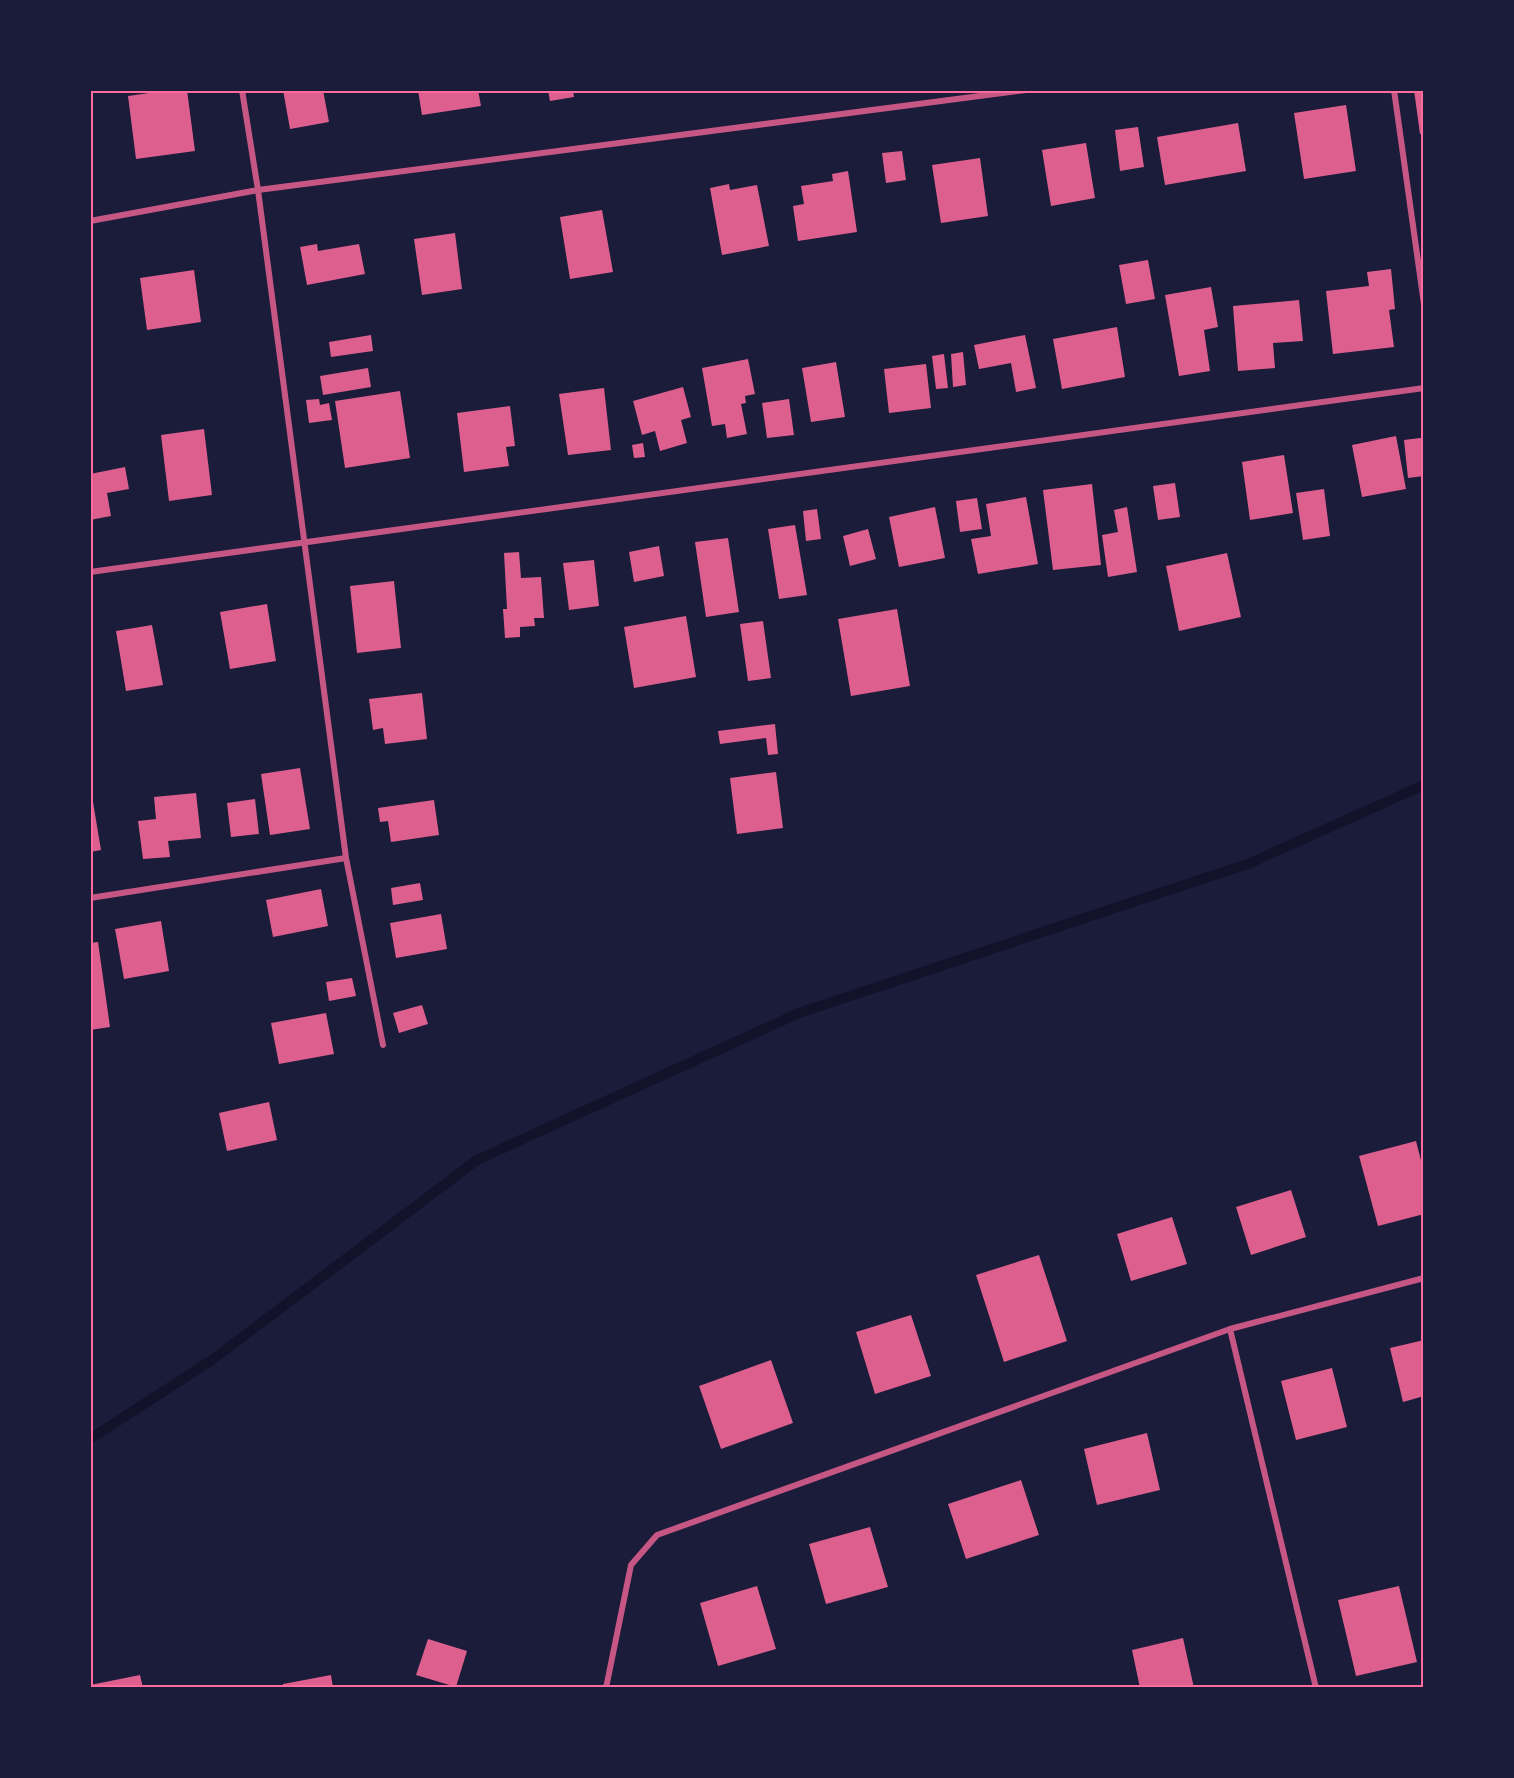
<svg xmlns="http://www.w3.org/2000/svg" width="1514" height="1778" font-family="Mulish,sans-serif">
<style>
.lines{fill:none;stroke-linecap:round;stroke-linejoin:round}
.stream{stroke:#12122b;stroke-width:10}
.building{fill:#dd5f8e}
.minor{stroke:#c65784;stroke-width:6}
.neatline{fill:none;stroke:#ff6b9d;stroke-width:2}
</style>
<rect width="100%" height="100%" fill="#1b1b3a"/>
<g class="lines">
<path class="stream" d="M 90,1439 L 212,1360 L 477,1160 L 799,1013 L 1250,863 L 1424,785"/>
</g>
<path class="building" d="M 170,90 L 187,90 L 195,151 L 136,159 L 128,96 Z
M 283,90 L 323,90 L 329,122 L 290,129 Z
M 418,90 L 478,90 L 481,106 L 422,115 Z
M 548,90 L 573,90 L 574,97 L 550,101 Z
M 1414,90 L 1424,90 L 1424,133 L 1420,134 Z
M 1346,105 L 1356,171 L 1304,179 L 1294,113 Z
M 1238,123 L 1246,171 L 1165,185 L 1157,137 Z
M 1138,127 L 1144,167 L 1120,171 L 1115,130 Z
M 1086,143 L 1095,198 L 1051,206 L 1042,150 Z
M 902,151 L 906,180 L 886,183 L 882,153 Z
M 980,158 L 988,216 L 941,223 L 932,165 Z
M 848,171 L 857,232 L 798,241 L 793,206 L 804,204 L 801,186 L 833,181 L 832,174 Z
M 729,184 L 730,190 L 757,185 L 769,246 L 722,255 L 710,188 Z
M 602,210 L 613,272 L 570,279 L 560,217 Z
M 455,233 L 462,289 L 422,295 L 414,239 Z
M 317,244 L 318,251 L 359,244 L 365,274 L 307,285 L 300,247 Z
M 1148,260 L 1155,299 L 1126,304 L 1119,265 Z
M 1391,269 L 1395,309 L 1389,310 L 1394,347 L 1333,354 L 1326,291 L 1369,286 L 1367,272 Z
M 194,270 L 201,322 L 147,330 L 140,278 Z
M 1211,287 L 1218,327 L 1204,330 L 1210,371 L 1179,376 L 1165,295 Z
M 1299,300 L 1303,341 L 1273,343 L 1275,368 L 1238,371 L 1233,306 Z
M 1117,327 L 1125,377 L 1062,389 L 1053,339 Z
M 371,335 L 373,351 L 331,357 L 329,342 Z
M 1025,335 L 1036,388 L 1016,392 L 1011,363 L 979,369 L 974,345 Z
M 963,352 L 966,385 L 953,387 L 951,354 Z
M 944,354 L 948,388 L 936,389 L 932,356 Z
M 748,359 L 755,394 L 745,396 L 746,403 L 741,404 L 747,434 L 727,438 L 725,424 L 712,426 L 702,368 Z
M 836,362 L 845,417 L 811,422 L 802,368 Z
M 926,364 L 931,408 L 889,413 L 884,369 Z
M 368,368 L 371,387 L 323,395 L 320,376 Z
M 683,387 L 691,417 L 681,420 L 687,443 L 660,451 L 655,431 L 642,435 L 633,401 Z
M 604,388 L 611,450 L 568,455 L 559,394 Z
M 400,391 L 410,458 L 345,468 L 335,401 Z
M 319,399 L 320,405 L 329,403 L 332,420 L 309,423 L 306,400 Z
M 789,399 L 794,435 L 767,438 L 762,403 Z
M 510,406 L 515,446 L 506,447 L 509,466 L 464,472 L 457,413 Z
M 204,429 L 212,495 L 169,501 L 161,435 Z
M 1396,436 L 1406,489 L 1362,497 L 1352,445 Z
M 1420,438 L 1424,438 L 1424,476 L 1408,478 L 1404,440 Z
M 643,443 L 645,457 L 634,458 L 632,445 Z
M 1284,455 L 1293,513 L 1250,520 L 1242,462 Z
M 125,467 L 129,489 L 107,493 L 111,516 L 90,520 L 90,474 Z
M 1175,483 L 1180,517 L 1158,520 L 1153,486 Z
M 1092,484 L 1101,565 L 1053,570 L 1043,490 Z
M 1324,489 L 1330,536 L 1303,540 L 1296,493 Z
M 1026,497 L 1038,564 L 978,574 L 971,539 L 991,536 L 986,504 Z
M 977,498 L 982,529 L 960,532 L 956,501 Z
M 935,507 L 945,558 L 899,567 L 889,517 Z
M 1127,507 L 1137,572 L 1108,577 L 1102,535 L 1118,532 L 1114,510 Z
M 817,509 L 821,539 L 806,541 L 803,511 Z
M 795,525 L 807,595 L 779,599 L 768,529 Z
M 868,529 L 876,559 L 850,566 L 843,536 Z
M 728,538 L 739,612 L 706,617 L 695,542 Z
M 659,546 L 664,576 L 634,582 L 629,552 Z
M 519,552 L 521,578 L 541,577 L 544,618 L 534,618 L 535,626 L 520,627 L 520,637 L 505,638 L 503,609 L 507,609 L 504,553 Z
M 1227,553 L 1241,617 L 1179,631 L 1166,566 Z
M 594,560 L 599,606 L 569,610 L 563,563 Z
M 394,581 L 401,648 L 357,653 L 350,586 Z
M 267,604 L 276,661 L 230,669 L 220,612 Z
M 897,609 L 910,686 L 851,696 L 838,619 Z
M 686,616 L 696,677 L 634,688 L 624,627 Z
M 763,621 L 771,678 L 748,681 L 740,624 Z
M 152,625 L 163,685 L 126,691 L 116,631 Z
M 422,693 L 427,739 L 385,744 L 383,728 L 373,730 L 369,699 Z
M 775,724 L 778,754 L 768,755 L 766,738 L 720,744 L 718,731 Z
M 300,768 L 310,829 L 270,835 L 261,774 Z
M 776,772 L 783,828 L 737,834 L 730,778 Z
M 90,784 L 101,850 L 90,852 Z
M 196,793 L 201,838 L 168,841 L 170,857 L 143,859 L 138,821 L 156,819 L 154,797 Z
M 255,799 L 259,834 L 231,837 L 227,803 Z
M 434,800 L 439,835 L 391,842 L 388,821 L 380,822 L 378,808 Z
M 420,883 L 423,900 L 393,905 L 391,888 Z
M 321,889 L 328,926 L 273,937 L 266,900 Z
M 441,914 L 447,949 L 396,958 L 390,923 Z
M 161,921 L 169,971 L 124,979 L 115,929 Z
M 98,942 L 110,1027 L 90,1030 L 90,943 Z
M 352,978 L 356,996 L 329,1001 L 326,982 Z
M 422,1005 L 428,1024 L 399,1033 L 393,1013 Z
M 326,1013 L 334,1054 L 279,1064 L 271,1023 Z
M 269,1102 L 277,1140 L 227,1151 L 219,1113 Z
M 1416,1141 L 1424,1172 L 1424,1214 L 1378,1226 L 1359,1156 Z
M 1291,1190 L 1306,1237 L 1251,1255 L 1236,1207 Z
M 1172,1217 L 1187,1264 L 1131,1281 L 1117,1234 Z
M 1039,1255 L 1067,1341 L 1004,1362 L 976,1275 Z
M 911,1315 L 931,1376 L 875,1394 L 856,1332 Z
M 1424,1340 L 1424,1396 L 1403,1402 L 1390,1348 Z
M 771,1360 L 793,1423 L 721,1449 L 699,1386 Z
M 1332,1368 L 1347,1427 L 1296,1440 L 1281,1381 Z
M 1147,1433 L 1160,1490 L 1097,1505 L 1084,1449 Z
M 1021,1480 L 1039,1535 L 966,1559 L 948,1504 Z
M 870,1527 L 888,1587 L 826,1604 L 809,1544 Z
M 757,1586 L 776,1649 L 718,1666 L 700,1603 Z
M 1399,1586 L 1417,1662 L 1356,1676 L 1338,1600 Z
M 1183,1638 L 1194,1688 L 1140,1688 L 1132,1650 Z
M 428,1639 L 467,1651 L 456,1687 L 416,1675 Z
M 140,1675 L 143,1688 L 90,1688 L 90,1685 Z
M 331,1675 L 333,1688 L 283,1688 L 283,1684 Z"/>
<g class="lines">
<path class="minor" d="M 242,90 L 258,190 L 346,858 L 383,1045
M 1394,90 L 1424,304
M 90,221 L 258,190 L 1026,90
M 90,572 L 1424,388
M 90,898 L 346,858
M 1230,1329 L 1316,1688
M 606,1688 L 631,1565 L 657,1535 L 1230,1329 L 1424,1278"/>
</g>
<rect width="1514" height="1778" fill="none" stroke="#1b1b3a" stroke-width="183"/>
<rect x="92" y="92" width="1330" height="1594" class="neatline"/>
</svg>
